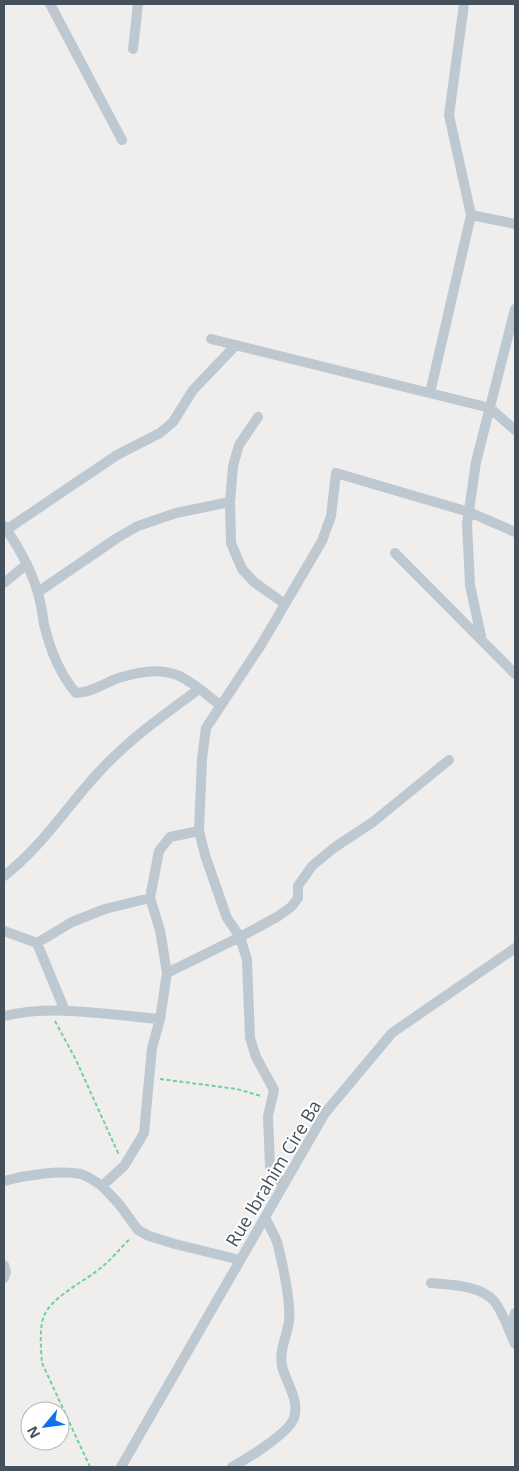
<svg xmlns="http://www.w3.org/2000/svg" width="519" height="1471" font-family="'Open Sans',sans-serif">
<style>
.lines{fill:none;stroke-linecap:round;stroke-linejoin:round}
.path{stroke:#6ed19e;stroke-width:2;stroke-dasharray:4 2.5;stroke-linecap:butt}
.minor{stroke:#bdc8d1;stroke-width:10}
.labels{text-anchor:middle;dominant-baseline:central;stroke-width:4;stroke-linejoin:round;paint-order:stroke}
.street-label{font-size:18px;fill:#44515c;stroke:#fff}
</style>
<rect width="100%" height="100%" fill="#f0eded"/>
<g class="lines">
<path class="path" d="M 55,1021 L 76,1060 L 119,1155
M 160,1079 L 237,1089 L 261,1096
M 90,1467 L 42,1363 C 41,1350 39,1328 44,1316 C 52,1296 86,1281 103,1266 C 113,1258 121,1247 131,1238"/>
<path class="minor" d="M 50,4 L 122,140
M 133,49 L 138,4
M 471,215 L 515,224
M 211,339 L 490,408 L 515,430
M 430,393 L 471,215 L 449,115 L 464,4
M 258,417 L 239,445 L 233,466 L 230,502 L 231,543 L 242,569 L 254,582 L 285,604
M 4,526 C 18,546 30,567 37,590 C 41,601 42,613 44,624 C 50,650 59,673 76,693 C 90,693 103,684 116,679 C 123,676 131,675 138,673 C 177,665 191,683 220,705
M 6,530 L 117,455 L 160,433 L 173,422 L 193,390 L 236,345
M 395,553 L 515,674
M 4,583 L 27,564
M 38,592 L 117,538 L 138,526 L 176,513 L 230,502
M 482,641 L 470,585 L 467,524 L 476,462 L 515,309
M 4,876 C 42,847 67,806 99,772 C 129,739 164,715 199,689
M 4,931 L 37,943 L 72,922 L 105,909 L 150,898
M 37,943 L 65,1011
M 167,973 L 240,937 L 277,917 L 291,907 L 298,898 L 298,886 L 312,866 L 335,847 L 373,822 L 449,760
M 4,1016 C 54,1004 109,1015 160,1019
M 4,1181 C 26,1175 59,1170 81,1174 C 88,1176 96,1182 102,1186 L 124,1166 L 144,1133 L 152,1048 L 160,1019 L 167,973 L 160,930 L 150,898 L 159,851 L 170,837 L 199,831
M 283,1185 L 270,1167 L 268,1116 L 274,1090 L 256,1057 L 250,1038 L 247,960 L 240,937 L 227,918 L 221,901 L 205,855 L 199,831 L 202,759 L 206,728 L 261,645 L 322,541 L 331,516 L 336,473 L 469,512 L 515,532
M 102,1186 L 119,1204 L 138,1230 L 149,1236 L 175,1244 L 240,1260
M 4,1265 L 6,1272 L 4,1278
M 431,1283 C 451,1285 480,1285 494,1301 C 502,1310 510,1333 515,1344
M 510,1331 L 515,1313
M 121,1467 L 325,1113 L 392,1033 L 515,948
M 232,1467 C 247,1459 289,1433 294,1418 C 300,1400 286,1383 282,1366 C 279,1350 287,1336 289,1321 C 291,1304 282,1262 278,1245 C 275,1235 269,1226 265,1217"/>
</g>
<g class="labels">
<g class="street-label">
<text transform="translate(273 1173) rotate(-59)">Rue Ibrahim Cire Ba</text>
</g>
</g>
<rect width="519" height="1471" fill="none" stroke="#44515c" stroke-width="10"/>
<g transform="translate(45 1426) rotate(241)"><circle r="24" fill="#ffffff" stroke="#b4b9be"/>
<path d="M0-4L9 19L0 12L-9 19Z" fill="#0e72e9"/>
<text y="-8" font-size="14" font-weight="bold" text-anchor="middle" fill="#44515c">N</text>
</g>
</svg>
